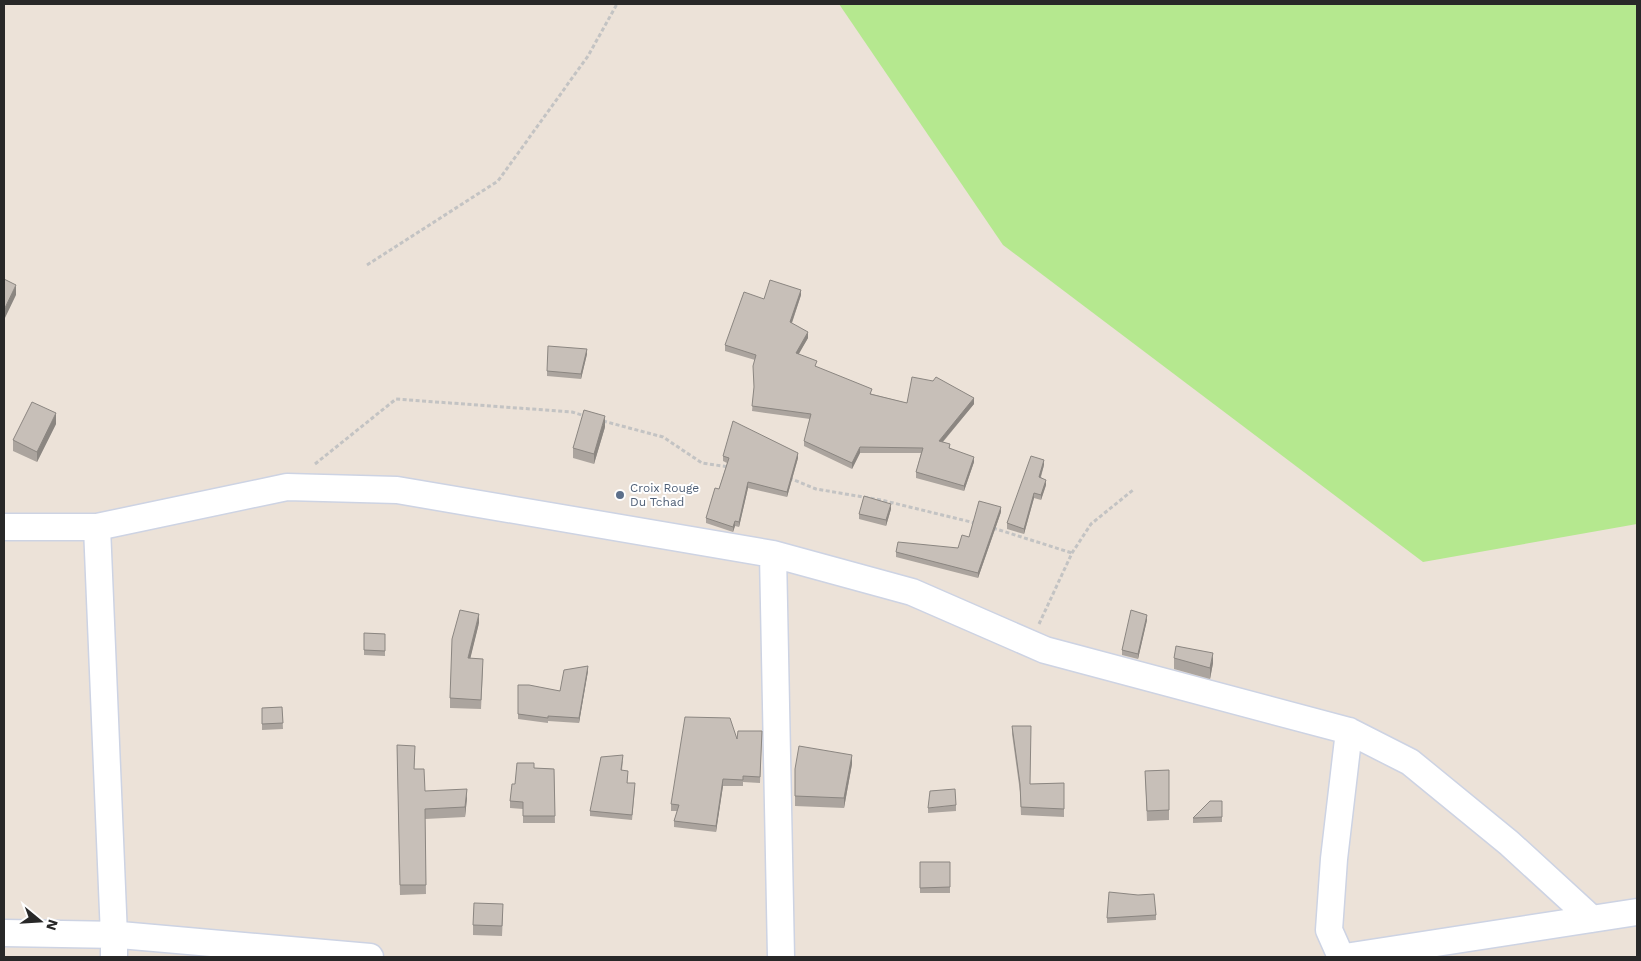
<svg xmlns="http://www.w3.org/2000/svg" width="1641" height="961" font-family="'Work Sans',sans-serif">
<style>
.green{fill:#b5e88f}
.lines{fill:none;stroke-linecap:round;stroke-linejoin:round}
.minor-casing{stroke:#cdd3e3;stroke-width:29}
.path{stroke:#c3c3c3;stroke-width:3;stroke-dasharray:4 2.5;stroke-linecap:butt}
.minor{stroke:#fff;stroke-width:26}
.wall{fill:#aba49e}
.shaded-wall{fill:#8b8681}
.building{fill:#c7bfb8;stroke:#8b8681}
.service-dot{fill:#5c6f8a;stroke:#fff;stroke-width:2}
.labels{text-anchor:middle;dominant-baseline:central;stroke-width:4;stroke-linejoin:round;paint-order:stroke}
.service-label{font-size:12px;fill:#4e5e75;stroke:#fff;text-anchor:start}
</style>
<rect width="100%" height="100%" fill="#ece2d8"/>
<path class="green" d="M 839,4 L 1637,4 L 1637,524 L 1423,562 L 1003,245 Z"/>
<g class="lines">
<defs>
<path id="minor" d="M 4,527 L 97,527 L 287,487 L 397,490 L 773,554 L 912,592 L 1045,650 L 1349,731 L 1410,762 L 1509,843 L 1592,919
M 97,527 L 114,936 L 114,957
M 773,554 L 781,957
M 4,933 L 120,935 L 370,957
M 1341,957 L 1329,930 L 1334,859 L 1349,731
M 1345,957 L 1637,912"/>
</defs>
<use href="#minor" class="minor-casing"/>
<path class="path" d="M 367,265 L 498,181 L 588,56 L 617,4
M 603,421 L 663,437 L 702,463 L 729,467
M 315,464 L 396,399 L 572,412 L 585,416
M 789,478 L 816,489 L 881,500 L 975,523
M 993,528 L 1072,553
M 1039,624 L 1072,553 L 1091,524 L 1133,490"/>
<use href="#minor" class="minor"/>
</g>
<path class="wall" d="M 801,295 L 792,323 L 808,338 L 798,354 L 817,367 L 872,394 L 907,403 L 974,404 L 943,442 L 950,448 L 974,462 L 964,491 L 916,478 L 916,472 L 921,453 L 860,453 L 852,469 L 804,446 L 804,441 L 810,419 L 752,411 L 754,389 L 755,360 L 725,351 L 725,345 L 764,299 Z
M 587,354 L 581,379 L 547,376 L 547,371 Z
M 56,424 L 37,462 L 13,451 L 13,440 Z
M 605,427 L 594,464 L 573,458 L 573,448 Z
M 723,456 L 798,458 L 787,497 L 748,488 L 739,527 L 735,526 L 733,532 L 706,523 L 706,518 L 719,489 L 727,463 L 723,461 Z
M 1044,465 L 1041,477 L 1046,485 L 1041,500 L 1034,498 L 1024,534 L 1007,529 L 1007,523 Z
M 891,509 L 886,526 L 859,519 L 859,514 Z
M 1001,512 L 978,578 L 896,557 L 896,552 L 958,548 L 969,537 Z
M 1147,620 L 1138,659 L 1122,655 L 1122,650 Z
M 479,623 L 470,658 L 483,668 L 481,709 L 450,708 L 450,698 Z
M 364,633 L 385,634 L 385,656 L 364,655 Z
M 1174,658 L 1213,663 L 1210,679 L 1174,669 Z
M 588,671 L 579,723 L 548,721 L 548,723 L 518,719 L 518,685 L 560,691 Z
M 282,707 L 283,729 L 262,730 L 262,708 Z
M 1012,726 L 1030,784 L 1064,783 L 1064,817 L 1021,815 L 1020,792 L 1012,734 Z
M 762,731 L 760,783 L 743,782 L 743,786 L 723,786 L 716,832 L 674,827 L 674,821 L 677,811 L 671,811 L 671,804 L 737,739 Z
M 397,745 L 415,756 L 414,769 L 425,791 L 467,798 L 465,817 L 425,819 L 426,894 L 400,895 Z
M 623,760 L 622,770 L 628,776 L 627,783 L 635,788 L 632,820 L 590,816 L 590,811 Z
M 852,764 L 844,808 L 795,806 L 795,769 Z
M 534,768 L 554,769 L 555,823 L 523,823 L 523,809 L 510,808 L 510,801 L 515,784 Z
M 1169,770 L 1169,820 L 1147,821 L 1145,771 Z
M 1222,801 L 1222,822 L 1193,823 L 1193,818 Z
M 956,805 L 956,811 L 928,813 L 928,808 Z
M 920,862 L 950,862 L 950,893 L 920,893 Z
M 1138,895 L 1156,915 L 1156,920 L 1107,923 L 1107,918 Z
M 503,914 L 502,936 L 473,935 L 473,925 Z"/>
<path class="shaded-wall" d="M 16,285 L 16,295 L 4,320 L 4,310 Z
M 801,290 L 801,295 L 790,328 L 790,322 Z
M 808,332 L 808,338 L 796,359 L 796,353 Z
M 587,349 L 587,354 L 581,379 L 581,374 Z
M 974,398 L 974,404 L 939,446 L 939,441 Z
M 56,413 L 56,424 L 37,462 L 37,452 Z
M 605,416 L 605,427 L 594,464 L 594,454 Z
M 860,447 L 860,453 L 852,469 L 852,463 Z
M 798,453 L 798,458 L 787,497 L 787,492 Z
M 974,457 L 974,462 L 964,491 L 964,486 Z
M 1044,460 L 1044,465 L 1039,482 L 1039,477 Z
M 1046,480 L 1046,485 L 1041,500 L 1041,495 Z
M 748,482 L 748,488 L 739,527 L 739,522 Z
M 1034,493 L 1034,498 L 1024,534 L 1024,529 Z
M 891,504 L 891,509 L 886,526 L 886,520 Z
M 1001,507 L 1001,512 L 978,578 L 978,573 Z
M 735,521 L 735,526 L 733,532 L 733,527 Z
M 479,614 L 479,623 L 468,668 L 468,658 Z
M 1147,615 L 1147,620 L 1138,659 L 1138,654 Z
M 1213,653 L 1213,663 L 1210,679 L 1210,668 Z
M 588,666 L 588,671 L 579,723 L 579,718 Z
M 852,755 L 852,764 L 844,808 L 844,798 Z
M 723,779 L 723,786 L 716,832 L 716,826 Z
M 467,789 L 467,798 L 465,817 L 465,807 Z"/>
<path class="building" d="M 4,279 L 16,285 L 4,310 Z
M 770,280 L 801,290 L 790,322 L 808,332 L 796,353 L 817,361 L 815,366 L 872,389 L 870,394 L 907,403 L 912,377 L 933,381 L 936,377 L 974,398 L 939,441 L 950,444 L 949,448 L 974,457 L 964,486 L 916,472 L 923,448 L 860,447 L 852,463 L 804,441 L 811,414 L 752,406 L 754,387 L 753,366 L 756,355 L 725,345 L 744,292 L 764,299 Z
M 548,346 L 587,349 L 581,374 L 547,371 Z
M 32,402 L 56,413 L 37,452 L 13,440 Z
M 584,410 L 605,416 L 594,454 L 573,448 Z
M 733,421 L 798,453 L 787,492 L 748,482 L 739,522 L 735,521 L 733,527 L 706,518 L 715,488 L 719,489 L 729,458 L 723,456 Z
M 1031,456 L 1044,460 L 1039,477 L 1046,480 L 1041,495 L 1034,493 L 1024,529 L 1007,523 Z
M 864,496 L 891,504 L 886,520 L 859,514 Z
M 979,501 L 1001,507 L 978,573 L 896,552 L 898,542 L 958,548 L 962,535 L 969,537 Z
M 460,610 L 479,614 L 468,658 L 483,659 L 481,700 L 450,698 L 452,639 Z
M 1131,610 L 1147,615 L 1138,654 L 1122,650 Z
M 364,633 L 385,634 L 385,651 L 364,650 Z
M 1176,646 L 1213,653 L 1210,668 L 1174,658 Z
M 588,666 L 579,718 L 548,716 L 548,718 L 518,714 L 518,685 L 529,685 L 560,691 L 564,670 Z
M 282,707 L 283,723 L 262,724 L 262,708 Z
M 685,717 L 730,718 L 737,739 L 738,731 L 762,731 L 760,777 L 743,776 L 743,780 L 723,779 L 716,826 L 674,821 L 679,805 L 671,804 Z
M 1012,726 L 1031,726 L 1030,784 L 1064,783 L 1064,809 L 1021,807 L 1020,784 Z
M 397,745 L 415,746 L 414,769 L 424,769 L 425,791 L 467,789 L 465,807 L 425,809 L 426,885 L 400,885 Z
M 799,746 L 852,755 L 844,798 L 795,796 L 795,769 Z
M 623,755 L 621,770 L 628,771 L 627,783 L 635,783 L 632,815 L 590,811 L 601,757 Z
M 517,763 L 534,763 L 534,768 L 554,769 L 555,816 L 523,816 L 523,802 L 510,801 L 512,784 L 515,784 Z
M 1169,770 L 1169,810 L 1147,811 L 1145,771 Z
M 955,789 L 956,805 L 928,808 L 930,791 Z
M 1210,801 L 1222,801 L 1222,817 L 1193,818 Z
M 920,862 L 950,862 L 950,887 L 920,888 Z
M 1109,892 L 1138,895 L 1154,894 L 1156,915 L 1107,918 Z
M 474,903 L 503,904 L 502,926 L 473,925 Z"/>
<circle class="service-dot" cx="620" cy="495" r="5"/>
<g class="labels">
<g class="service-label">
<text x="630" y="488">Croix Rouge<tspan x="630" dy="14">Du Tchad</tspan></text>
</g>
</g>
<rect width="1641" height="961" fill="none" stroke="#282828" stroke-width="10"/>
<g transform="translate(40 921) rotate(108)" stroke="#ffffff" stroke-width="4" paint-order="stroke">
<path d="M0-4L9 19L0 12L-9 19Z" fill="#282828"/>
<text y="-8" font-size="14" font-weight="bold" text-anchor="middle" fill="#282828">N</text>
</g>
</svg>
